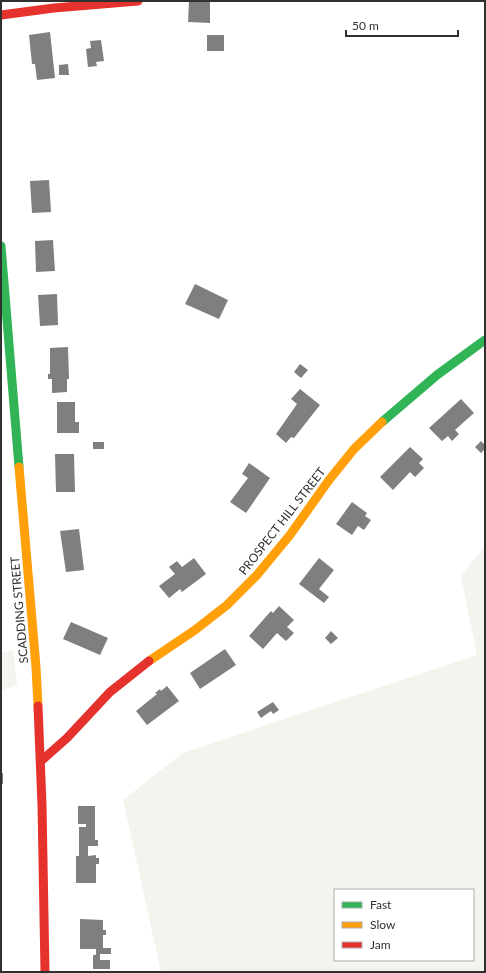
<svg xmlns="http://www.w3.org/2000/svg" width="486" height="973" font-family="Lato,sans-serif">
<style>
.green{fill:#f2f5ed;fill-rule:evenodd}
.building{fill:#7f7f7f}
.lines{fill:none;stroke-linecap:round;stroke-linejoin:round}
.fast{stroke:#30b455;stroke-width:9}
.slow{stroke:#ff9f0a;stroke-width:9}
.jam{stroke:#e5322d;stroke-width:9}
.labels{text-anchor:middle;dominant-baseline:central;stroke-width:4;stroke-linejoin:round;paint-order:stroke}
.street-label{font-size:12px;fill:#303030;stroke:#fff}
</style>
<rect width="100%" height="100%" fill="#fff"/>
<path class="green" d="M 485,546 L 485,972 L 161,972 L 123,800 L 183,753 L 477,655 L 461,576 ZM 335,890 L 473,890 L 473,960 L 335,960 Z
M 13,650 L 17,685 L 1,691 L 1,653 Z"/>
<path class="building" d="M 189,1 L 210,1 L 210,23 L 188,22 Z
M 50,32 L 55,78 L 37,80 L 35,64 L 32,64 L 29,35 Z
M 207,35 L 224,35 L 224,51 L 207,51 Z
M 101,40 L 104,61 L 96,62 L 97,66 L 88,67 L 86,49 L 91,48 L 90,41 Z
M 68,64 L 69,75 L 59,75 L 59,65 Z
M 49,180 L 51,212 L 32,213 L 30,181 Z
M 53,240 L 55,271 L 36,272 L 35,241 Z
M 195,284 L 228,300 L 219,319 L 185,304 Z
M 57,294 L 58,325 L 40,326 L 38,295 Z
M 68,347 L 69,379 L 67,379 L 67,392 L 52,393 L 52,379 L 48,379 L 48,374 L 50,374 L 50,348 Z
M 300,364 L 308,370 L 301,378 L 294,372 Z
M 300,389 L 320,405 L 294,438 L 291,437 L 286,443 L 276,434 L 297,404 L 291,399 Z
M 461,399 L 474,413 L 455,430 L 459,434 L 452,441 L 448,436 L 442,441 L 429,428 Z
M 57,402 L 75,402 L 75,422 L 79,422 L 79,433 L 57,433 Z
M 481,441 L 485,445 L 485,449 L 481,453 L 475,447 Z
M 93,442 L 104,442 L 104,449 L 93,449 Z
M 410,447 L 423,459 L 419,463 L 424,468 L 415,477 L 410,472 L 393,490 L 380,477 Z
M 55,454 L 74,454 L 75,492 L 56,492 Z
M 249,463 L 270,478 L 246,513 L 230,502 L 248,478 L 242,474 Z
M 352,502 L 367,513 L 365,516 L 371,520 L 364,530 L 358,526 L 352,535 L 336,524 Z
M 79,529 L 84,570 L 66,572 L 60,531 Z
M 194,558 L 206,574 L 182,592 L 180,589 L 169,598 L 159,586 L 175,574 L 169,567 L 177,561 L 182,567 Z
M 319,558 L 334,570 L 319,589 L 329,597 L 324,603 L 299,584 Z
M 279,606 L 294,620 L 287,627 L 294,633 L 286,641 L 277,633 L 263,649 L 249,636 L 271,611 L 273,613 Z
M 71,622 L 108,638 L 100,655 L 63,639 Z
M 331,631 L 338,638 L 331,644 L 325,638 Z
M 225,649 L 236,665 L 200,689 L 190,673 Z
M 167,686 L 179,701 L 147,725 L 136,711 L 157,694 L 155,693 L 160,689 L 161,691 Z
M 273,702 L 279,710 L 273,714 L 271,711 L 261,718 L 257,712 Z
M 1,773 L 3,773 L 3,784 L 1,784 Z
M 78,806 L 95,806 L 95,840 L 98,840 L 98,846 L 88,846 L 88,856 L 96,855 L 96,858 L 99,858 L 99,864 L 96,864 L 96,883 L 76,883 L 76,856 L 79,856 L 79,827 L 86,827 L 86,824 L 78,824 Z
M 80,919 L 103,920 L 103,930 L 106,930 L 106,935 L 103,935 L 103,948 L 111,948 L 111,954 L 100,954 L 100,960 L 110,960 L 110,969 L 93,969 L 93,955 L 96,955 L 96,949 L 80,949 Z"/>
<g class="lines">
<path class="fast" d="M 1,246 L 19,467
M 382,422 L 437,375 L 485,340"/>
<path class="slow" d="M 19,467 L 36,667 L 38,706
M 149,661 L 195,630 L 227,605 L 257,575 L 290,535 L 329,480 L 354,449 L 382,422"/>
<path class="jam" d="M 1,15 L 54,8 L 138,1
M 38,706 L 42,805 L 45,972
M 41,761 L 67,738 L 110,692 L 149,661"/>
</g>
<g class="labels">
<g class="street-label">
<text transform="translate(282 521) rotate(-52)">PROSPECT HILL STREET</text>
<text transform="translate(19 610) rotate(-95)">SCADDING STREET</text>
</g>
</g>
<rect width="486" height="973" fill="none" stroke="#303030" stroke-width="4"/>
<rect x="334" y="889" width="140" height="72" fill="#ffffff" stroke="#acacac"/>
<rect x="342" y="902" width="20" height="6" fill="#30b455" stroke="#acacac"/>
<text x="370" y="909" font-size="12" fill="#303030">Fast</text>
<rect x="342" y="922" width="20" height="6" fill="#ff9f0a" stroke="#acacac"/>
<text x="370" y="929" font-size="12" fill="#303030">Slow</text>
<rect x="342" y="942" width="20" height="6" fill="#e5322d" stroke="#acacac"/>
<text x="370" y="949" font-size="12" fill="#303030">Jam</text>
<path d="M346 30v6h112v-6" fill="none" stroke="#303030" stroke-width="2"/>
<text x="352" y="30" font-size="12" fill="#303030" stroke="#ffffff" stroke-width="3" paint-order="stroke">50 m</text>
</svg>
